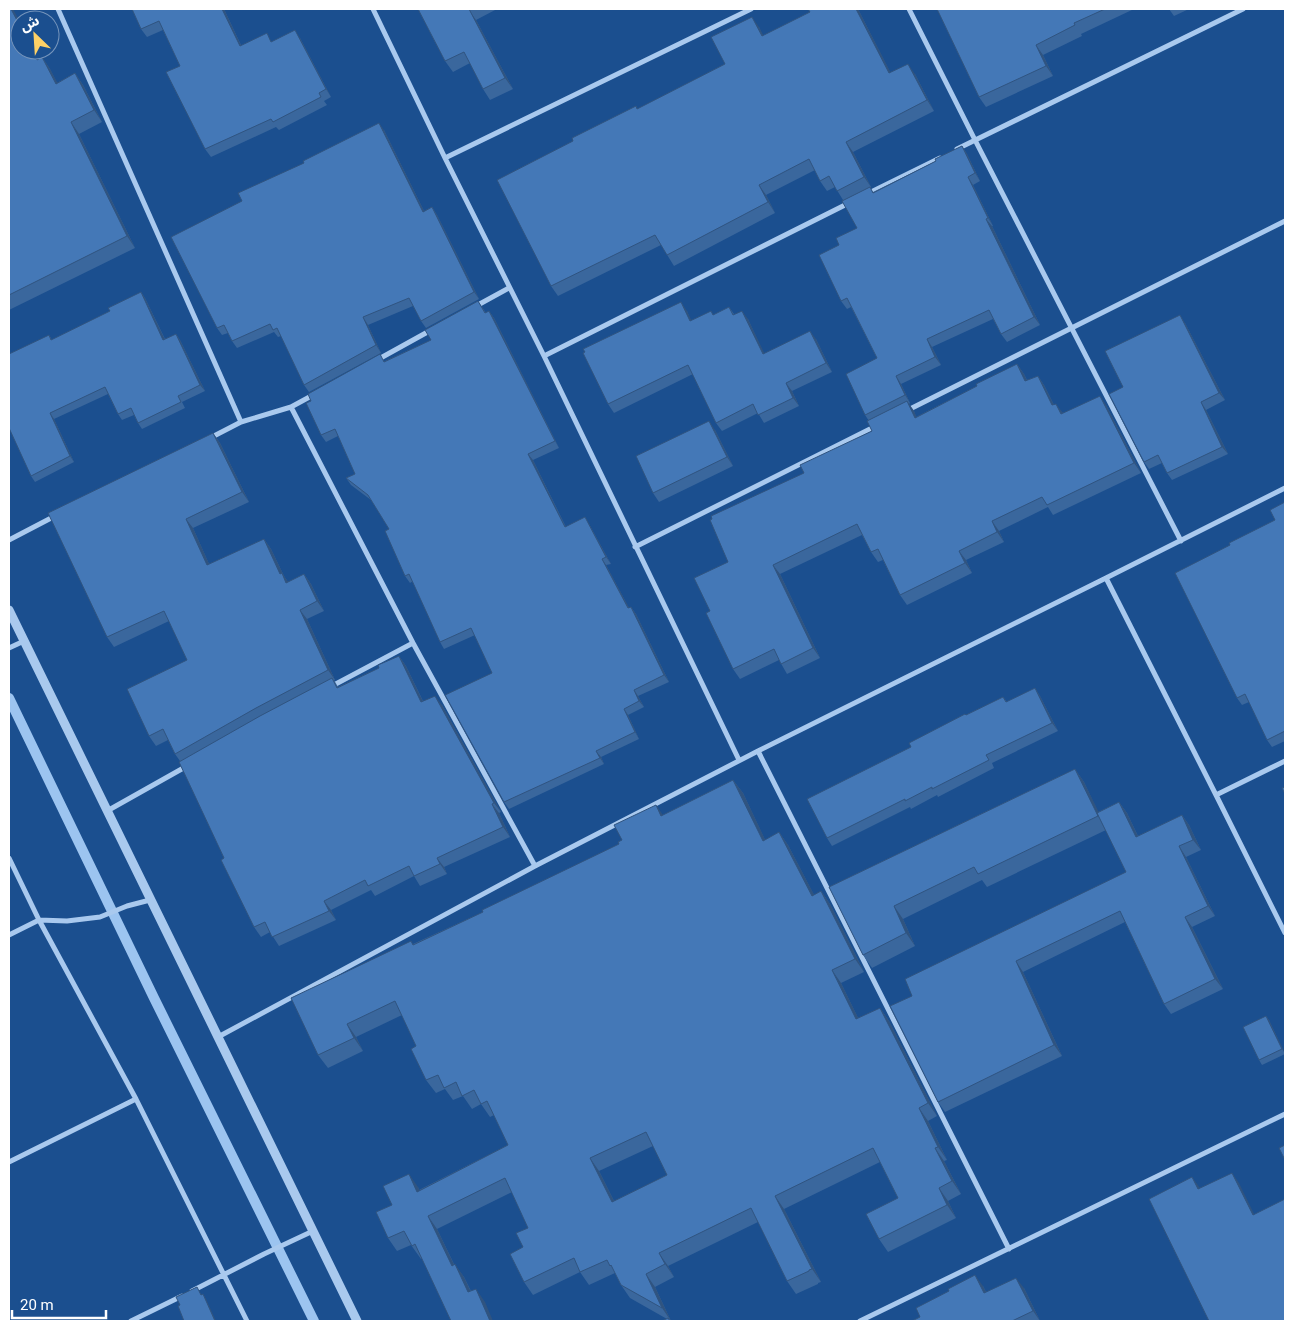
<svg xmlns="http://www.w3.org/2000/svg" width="1294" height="1330" font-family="Roboto,'Noto Sans Arabic',sans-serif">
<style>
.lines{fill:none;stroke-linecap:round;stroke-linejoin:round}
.stream{stroke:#9cc4f0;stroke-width:10}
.minor{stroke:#a9c9ee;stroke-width:5}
.tertiary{stroke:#a9c9ee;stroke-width:9}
.wall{fill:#3a679d;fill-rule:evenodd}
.shaded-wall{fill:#305480}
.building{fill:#4478b7;stroke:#305480;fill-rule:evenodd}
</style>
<rect width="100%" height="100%" fill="#1b4f8f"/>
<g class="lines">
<path class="stream" d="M 9,698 L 154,998 L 314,1321"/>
<path class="minor" d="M 58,9 L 241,422
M 373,9 L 445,158 L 544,356 L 739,760
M 909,9 L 975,140 L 1181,541
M 957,149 L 1243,9
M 445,158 L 751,9
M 867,194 L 940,158
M 476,306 L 509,288
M 544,356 L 851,202
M 377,360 L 433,329
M 291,407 L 413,643 L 535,866
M 906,411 L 1285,221
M 210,438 L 241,422 L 291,407 L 315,394
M 9,540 L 55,516
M 635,547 L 876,426
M 1106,578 L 1216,795 L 1285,933
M 9,648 L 24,641
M 332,686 L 413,643
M 758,751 L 1009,1249
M 1216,795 L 1285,761
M 107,811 L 187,766
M 9,858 L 39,920 L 136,1099 L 247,1321
M 9,935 L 39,920 L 67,921 L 100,917 L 127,906 L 150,900
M 218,1037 L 535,866 L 758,751 L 1106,578 L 1285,488
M 9,1162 L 136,1099
M 192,1291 L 264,1254 L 313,1231
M 131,1321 L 182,1296
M 860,1321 L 1285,1114"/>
<path class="tertiary" d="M 9,610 L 357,1321"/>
</g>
<path class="wall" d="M 9,9 L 20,50 L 34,50 L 39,59 L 42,57 L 50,69 L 57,83 L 75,73 L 83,85 L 102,122 L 79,134 L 135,248 L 9,310 Z
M 132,9 L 224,9 L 241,45 L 300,38 L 331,97 L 324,101 L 327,105 L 279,130 L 276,127 L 211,157 L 205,149 L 180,66 L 163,30 L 147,37 L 141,29 Z
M 418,9 L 497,9 L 476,20 L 513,89 L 490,100 L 483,89 L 470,63 L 453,72 L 445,61 Z
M 808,9 L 858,9 L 890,72 L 915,74 L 934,111 L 853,152 L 871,187 L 870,188 L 873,192 L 936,161 L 962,146 L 967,154 L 980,181 L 973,185 L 993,226 L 992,226 L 1040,325 L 1007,342 L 1001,334 L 993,319 L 932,347 L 941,365 L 901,384 L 910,403 L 909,404 L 914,411 L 916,417 L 977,386 L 1017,364 L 1024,374 L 1027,380 L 1038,376 L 1044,385 L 1054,405 L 1063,413 L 1106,405 L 1141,473 L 1053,515 L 1048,507 L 999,531 L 1004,542 L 966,560 L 972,573 L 907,605 L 900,595 L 883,560 L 878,562 L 871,552 L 862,535 L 780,574 L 820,658 L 787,674 L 779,660 L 740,679 L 733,669 L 710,611 L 728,562 L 804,473 L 872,431 L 869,421 L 865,415 L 877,358 L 851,307 L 847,309 L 841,301 L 839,245 L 857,228 L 843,200 L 835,187 L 827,191 L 820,181 L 815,170 L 766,195 L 775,213 L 674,266 L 661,245 L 558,296 L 551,286 L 636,106 L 638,109 L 725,64 L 759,27 L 763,36 L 810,12 Z
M 937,9 L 1134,9 L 1081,34 L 1082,36 L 1043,55 L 1053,76 L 986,107 L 979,97 Z
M 1169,9 L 1189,9 L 1174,16 Z
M 384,130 L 424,211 L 432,207 L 437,215 L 479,299 L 426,328 L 421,321 L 413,306 L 368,325 L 381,353 L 309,392 L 304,385 L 281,336 L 278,337 L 274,332 L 237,348 L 232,341 L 228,333 L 222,335 L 217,328 Z
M 141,292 L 145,298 L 165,339 L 176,334 L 180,340 L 205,391 L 182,402 L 185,408 L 142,429 L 138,423 L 134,415 L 122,420 L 118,414 L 108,394 L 54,419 L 74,462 L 35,482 L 31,476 L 49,335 L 52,340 L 110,311 Z
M 478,301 L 486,313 L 489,311 L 494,318 L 559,448 L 533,460 L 566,527 L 585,517 L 589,524 L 611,564 L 606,565 L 629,608 L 631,607 L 636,614 L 669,682 L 638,696 L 644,707 L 628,715 L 639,739 L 601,757 L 604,764 L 509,809 L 504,802 L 492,673 L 475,635 L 444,649 L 440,642 L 413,581 L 410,583 L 405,576 L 389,529 L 371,500 L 351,485 L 346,478 L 355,474 L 338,436 L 326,442 L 321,435 L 311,401 L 385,361 L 431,340 Z
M 729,307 L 734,314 L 748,319 L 764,354 L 816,339 L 832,372 L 792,391 L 799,406 L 764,423 L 758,413 L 722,431 L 716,423 L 693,374 L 614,413 L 608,404 L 687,311 L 691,321 L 713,315 Z
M 1185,323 L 1225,400 L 1206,410 L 1228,454 L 1172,480 L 1167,473 L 1162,463 L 1149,469 L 1144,462 L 1123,387 Z
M 715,430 L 733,466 L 659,502 L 653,493 Z
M 213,433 L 220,443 L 249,502 L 193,528 L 209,564 L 264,539 L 271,549 L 284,576 L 288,582 L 304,574 L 311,584 L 324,611 L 307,619 L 335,680 L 334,680 L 338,687 L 379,668 L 399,656 L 406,666 L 423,701 L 442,705 L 501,812 L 499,813 L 510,837 L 444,867 L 447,874 L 420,886 L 414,876 L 375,896 L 371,890 L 331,910 L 336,920 L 279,946 L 270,932 L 261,937 L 254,927 L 224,858 L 180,761 L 175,754 L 168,740 L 156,746 L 149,736 L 187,660 L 169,621 L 114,647 L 107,637 Z
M 1285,502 L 1285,741 L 1272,747 L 1267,740 L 1249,702 L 1242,705 L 1237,698 L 1230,545 L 1275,520 Z
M 1035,688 L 1040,696 L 1058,731 L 992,763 L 994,768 L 938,797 L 937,795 L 911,809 L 910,807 L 832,846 L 827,838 L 911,747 L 966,715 L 1003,697 L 1007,702 Z
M 1075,769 L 1084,782 L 1098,812 L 1119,802 L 1127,813 L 1138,836 L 1182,815 L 1189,825 L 1201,850 L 1186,857 L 1215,916 L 1192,927 L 1223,989 L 1171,1014 L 1164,1004 L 1125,922 L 1023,972 L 1062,1056 L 945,1112 L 938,1102 L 912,996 L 1126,872 L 1106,830 L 987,887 L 982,880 L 903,919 L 915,946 L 872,968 L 863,955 L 829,887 Z
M 733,780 L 743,793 L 765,840 L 779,832 L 788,845 L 814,895 L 821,891 L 830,904 L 864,972 L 841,983 L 858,1018 L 880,1008 L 889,1021 L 937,1116 L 928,1121 L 947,1160 L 944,1161 L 961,1194 L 948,1201 L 956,1218 L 888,1252 L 879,1239 L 898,1198 L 880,1162 L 784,1209 L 821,1282 L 818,1283 L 818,1284 L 796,1294 L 787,1281 L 758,1222 L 668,1266 L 674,1277 L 655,1287 L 671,1321 L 662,1321 L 667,1319 L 630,1298 L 621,1285 L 615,1273 L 589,1285 L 580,1272 L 533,1295 L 524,1282 L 523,1247 L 528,1228 L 512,1192 L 437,1229 L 454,1264 L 464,1277 L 471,1291 L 485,1302 L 422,1258 L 421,1259 L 411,1245 L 397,1251 L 388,1238 L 392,1205 L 418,1187 L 419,1190 L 508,1145 L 494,1115 L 490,1117 L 481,1104 L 472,1109 L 463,1096 L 453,1100 L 445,1089 L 436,1093 L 426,1080 L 416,1046 L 402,1015 L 356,1037 L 363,1051 L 328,1068 L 318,1055 L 413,944 L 483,912 L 619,844 L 622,840 L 663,815 ZM 653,1146 L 667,1175 L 614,1201 L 599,1171 Z
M 1266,1016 L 1269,1020 L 1285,1054 L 1262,1065 L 1259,1060 Z
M 983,1286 L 986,1292 L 1024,1288 L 1040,1321 L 912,1321 Z"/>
<path class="shaded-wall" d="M 11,9 L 13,9 L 20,22 L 20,26 Z
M 222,9 L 224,9 L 245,54 L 240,46 Z
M 468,9 L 476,20 L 513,89 L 505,78 Z
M 856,9 L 858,9 L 896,83 L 889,73 Z
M 752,17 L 759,27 L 769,46 L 762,36 Z
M 295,30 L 300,38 L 331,97 L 326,89 Z
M 1036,45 L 1043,55 L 1053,76 L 1046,66 Z
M 32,50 L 34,50 L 45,71 L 37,60 Z
M 42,57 L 50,69 L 64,95 L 56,84 Z
M 908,64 L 915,74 L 934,111 L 927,100 Z
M 75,73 L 83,85 L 102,122 L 94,110 Z
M 71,122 L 79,134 L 135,248 L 127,236 Z
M 379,123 L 384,130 L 428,219 L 423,212 Z
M 846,142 L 853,152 L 871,187 L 864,177 Z
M 962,146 L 967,154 L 980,181 L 975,173 Z
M 968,177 L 973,185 L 993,226 L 988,218 Z
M 759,185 L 766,195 L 775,213 L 768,202 Z
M 432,207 L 437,215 L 479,299 L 474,292 Z
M 986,219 L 992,226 L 1040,325 L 1034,317 Z
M 141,292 L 145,298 L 168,346 L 163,340 Z
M 681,302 L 687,311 L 696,330 L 690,321 Z
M 489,311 L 494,318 L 559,448 L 555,441 Z
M 742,311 L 748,319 L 769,363 L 763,354 Z
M 1180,315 L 1185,323 L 1225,400 L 1219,393 Z
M 363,317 L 368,325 L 381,353 L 376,345 Z
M 810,331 L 816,339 L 832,372 L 826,363 Z
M 176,334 L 180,340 L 205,391 L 200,385 Z
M 927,339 L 932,347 L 941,365 L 935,357 Z
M 1017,364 L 1024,374 L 1032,391 L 1025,381 Z
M 896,376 L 901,384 L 910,403 L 905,395 Z
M 1038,376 L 1044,385 L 1059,415 L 1052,405 Z
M 786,383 L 792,391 L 799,406 L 793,398 Z
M 1100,396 L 1106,405 L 1141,473 L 1134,463 Z
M 907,401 L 914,411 L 921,428 L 915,418 Z
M 1201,402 L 1206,410 L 1228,454 L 1222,447 Z
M 1056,404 L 1063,413 L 1061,414 Z
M 50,413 L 54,419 L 74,462 L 70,456 Z
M 709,421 L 715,430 L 733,466 L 727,457 Z
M 213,433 L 220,443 L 249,502 L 242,492 Z
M 528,454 L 533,460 L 569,534 L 565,527 Z
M 585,517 L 589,524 L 611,564 L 606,557 Z
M 186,519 L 193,528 L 214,575 L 207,565 Z
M 992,521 L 999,531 L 1004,542 L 997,532 Z
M 264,539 L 271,549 L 284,576 L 289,583 L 293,592 L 280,574 Z
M 959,551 L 966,560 L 972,573 L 965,563 Z
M 602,559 L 606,565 L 633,615 L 628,608 Z
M 773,565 L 780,574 L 820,658 L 813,648 Z
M 304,574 L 311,584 L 324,611 L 317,601 Z
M 631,607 L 636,614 L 669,682 L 664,675 Z
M 300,610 L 307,619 L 335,680 L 328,670 Z
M 399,656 L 406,666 L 428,712 L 421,702 Z
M 1035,688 L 1040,696 L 1058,731 L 1052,723 Z
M 634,690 L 638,696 L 644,707 L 639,701 Z
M 435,696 L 442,705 L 501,812 L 494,803 Z
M 624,709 L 628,715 L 639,739 L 635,732 Z
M 596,751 L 601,757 L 604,764 L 600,758 Z
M 1075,769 L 1084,782 L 1107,829 L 1098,816 Z
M 733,780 L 743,793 L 772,854 L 763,841 Z
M 1119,802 L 1127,813 L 1143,847 L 1136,837 Z
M 492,804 L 499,813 L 510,837 L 503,827 Z
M 656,805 L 665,818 L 661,816 Z
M 1182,815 L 1189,825 L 1201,850 L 1193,840 Z
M 779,832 L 788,845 L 821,908 L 812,896 Z
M 1179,846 L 1186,857 L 1215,916 L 1208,906 Z
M 437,858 L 444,867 L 447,874 L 440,864 Z
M 821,891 L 830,904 L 864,972 L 855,959 Z
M 324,901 L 331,910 L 336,920 L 329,911 Z
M 894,906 L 903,919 L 915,946 L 906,933 Z
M 1185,917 L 1192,927 L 1223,989 L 1215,979 Z
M 1016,961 L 1023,972 L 1062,1056 L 1054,1045 Z
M 832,970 L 841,983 L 865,1032 L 856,1019 Z
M 880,1008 L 889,1021 L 937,1116 L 928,1103 Z
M 1266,1016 L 1269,1020 L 1285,1053 L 1282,1049 Z
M 347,1024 L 356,1037 L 363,1051 L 354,1038 Z
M 919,1108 L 928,1121 L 947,1160 L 938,1147 Z
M 935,1148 L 944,1161 L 961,1194 L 952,1181 Z
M 590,1158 L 599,1171 L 621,1215 L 612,1202 Z
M 1232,1173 L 1239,1183 L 1260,1226 L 1253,1215 Z
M 409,1174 L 418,1187 L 426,1204 L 417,1192 Z
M 1192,1177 L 1200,1188 L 1206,1200 L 1198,1189 Z
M 939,1188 L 948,1201 L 956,1218 L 947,1205 Z
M 775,1196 L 784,1209 L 821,1282 L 812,1269 Z
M 428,1216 L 437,1229 L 461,1279 L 452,1266 Z
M 659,1253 L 668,1266 L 674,1277 L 665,1264 Z
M 455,1264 L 464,1277 L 477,1305 L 468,1292 Z
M 646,1274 L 655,1287 L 671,1321 L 662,1308 Z
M 975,1275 L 983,1286 L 992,1304 L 984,1293 Z
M 1016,1278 L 1024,1288 L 1040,1321 L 1033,1311 Z
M 476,1289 L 485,1302 L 493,1321 L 490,1321 Z
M 203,1294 L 206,1299 L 216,1321 L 215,1321 Z"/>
<path class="building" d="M 9,9 L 11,9 L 20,26 L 20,50 L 32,50 L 37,60 L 42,57 L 56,84 L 75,73 L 94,110 L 71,122 L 127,236 L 9,295 Z
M 132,9 L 222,9 L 240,46 L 267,33 L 271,42 L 295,30 L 326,89 L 319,93 L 321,97 L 273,122 L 271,119 L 205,149 L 166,72 L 180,66 L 159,21 L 141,29 Z
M 418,9 L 469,9 L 505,78 L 483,89 L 464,52 L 445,61 Z
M 808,9 L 856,9 L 889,73 L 908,64 L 927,100 L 846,142 L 864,177 L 837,191 L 829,176 L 820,181 L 809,159 L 759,185 L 768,202 L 667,255 L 655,235 L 551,286 L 497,180 L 573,141 L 572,138 L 636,106 L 637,109 L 725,64 L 711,37 L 752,17 L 762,36 L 810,12 Z
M 937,9 L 1105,9 L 1074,23 L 1075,25 L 1036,45 L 1046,66 L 979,97 Z
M 379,123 L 423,212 L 432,207 L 474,292 L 421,321 L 409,298 L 363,317 L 376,345 L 304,385 L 277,328 L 273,330 L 270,324 L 232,341 L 224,325 L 217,328 L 171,237 L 242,201 L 238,193 L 304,163 L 303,161 Z
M 962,146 L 975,173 L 968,177 L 988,218 L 986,219 L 1034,317 L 1001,334 L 989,310 L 927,339 L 935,357 L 896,376 L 905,395 L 865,415 L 846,374 L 877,358 L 847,298 L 841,301 L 819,255 L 839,245 L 836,238 L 857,228 L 842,201 L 870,187 L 873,193 L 936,161 L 935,159 Z
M 141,292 L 163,340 L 176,334 L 200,385 L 178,396 L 181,402 L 138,423 L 131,408 L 118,414 L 105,387 L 50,413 L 70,456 L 31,476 L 9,428 L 9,354 L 49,335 L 51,340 L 110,311 L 108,308 Z
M 478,301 L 485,313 L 489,311 L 555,441 L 528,454 L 565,527 L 585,517 L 606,557 L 602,559 L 628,608 L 631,607 L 664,675 L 634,690 L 639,701 L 624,709 L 635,732 L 596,751 L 600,758 L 504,802 L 445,695 L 492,673 L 471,628 L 440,642 L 409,574 L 405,576 L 385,531 L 389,529 L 368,495 L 346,478 L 355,474 L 335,429 L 321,435 L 306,403 L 311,401 L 308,394 L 380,354 L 384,362 L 431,340 L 425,330 Z
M 681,302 L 690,321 L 711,311 L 713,315 L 729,307 L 733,315 L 742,311 L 763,354 L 810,331 L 826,363 L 786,383 L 793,398 L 758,415 L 753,404 L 716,423 L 688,365 L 608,404 L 583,353 L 585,352 L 583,349 Z
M 1180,315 L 1219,393 L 1201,402 L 1222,447 L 1167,473 L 1158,455 L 1144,462 L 1109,394 L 1123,387 L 1105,351 Z
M 1017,364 L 1025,381 L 1038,376 L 1052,405 L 1056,404 L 1061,414 L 1100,396 L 1134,463 L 1047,505 L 1042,497 L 992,521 L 997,532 L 959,551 L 965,563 L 900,595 L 878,549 L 871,552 L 857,524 L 773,565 L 813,648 L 781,664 L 774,649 L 733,669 L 706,613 L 710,611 L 694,578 L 728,562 L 710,520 L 712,519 L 711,516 L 804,473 L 800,465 L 872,431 L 867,421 L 907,401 L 915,418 L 977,386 L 976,384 Z
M 709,421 L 727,457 L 653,493 L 636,456 Z
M 213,433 L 242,492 L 186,519 L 207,565 L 264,539 L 280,574 L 282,573 L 286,583 L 304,574 L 317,601 L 300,610 L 328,670 L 256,708 L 175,754 L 163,729 L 149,736 L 127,689 L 187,660 L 164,611 L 107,637 L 48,513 Z
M 1285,502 L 1285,731 L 1267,740 L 1245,694 L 1237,698 L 1175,573 L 1230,545 L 1229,543 L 1275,520 L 1270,510 Z
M 399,656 L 421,702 L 435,696 L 494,803 L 492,804 L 503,827 L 437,858 L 440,864 L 414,876 L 409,866 L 368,886 L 365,880 L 324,901 L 329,911 L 272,937 L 265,922 L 254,927 L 221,860 L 224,858 L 179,762 L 260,716 L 332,678 L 337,688 L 379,668 L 378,665 Z
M 1035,688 L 1052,723 L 986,755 L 989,760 L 932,789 L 932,787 L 905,801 L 905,799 L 827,838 L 807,799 L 911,747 L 909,743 L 965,714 L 966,715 L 1003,697 L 1006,702 Z
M 1075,769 L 1098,816 L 978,874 L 974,867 L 894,906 L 906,933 L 863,955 L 829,887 Z
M 733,780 L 763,841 L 779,832 L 812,896 L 821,891 L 855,959 L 832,970 L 856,1019 L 880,1008 L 928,1103 L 919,1108 L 938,1147 L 935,1148 L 952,1181 L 939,1188 L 947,1205 L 879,1239 L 866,1214 L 898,1198 L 873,1148 L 775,1196 L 812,1269 L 809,1270 L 809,1271 L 787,1281 L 751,1208 L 659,1253 L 665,1264 L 646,1274 L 662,1308 L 621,1285 L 611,1265 L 610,1266 L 607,1260 L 580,1272 L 574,1258 L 524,1282 L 510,1254 L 523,1247 L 516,1233 L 528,1228 L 505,1178 L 428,1216 L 452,1266 L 455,1264 L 468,1292 L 476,1289 L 490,1321 L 451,1321 L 415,1244 L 412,1246 L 404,1231 L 388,1238 L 376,1212 L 392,1205 L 383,1186 L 409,1174 L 417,1192 L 508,1145 L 487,1101 L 481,1104 L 474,1090 L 462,1096 L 456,1082 L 444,1088 L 438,1075 L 426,1080 L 411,1049 L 416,1046 L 395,1001 L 347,1024 L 354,1038 L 318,1055 L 291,998 L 411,941 L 413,945 L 483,912 L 482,910 L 619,844 L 618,842 L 622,840 L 614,825 L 656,805 L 661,816 ZM 646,1132 L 667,1175 L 612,1202 L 590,1158 Z
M 1285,787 L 1285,794 L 1282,788 Z
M 1119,802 L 1136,837 L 1182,815 L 1193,840 L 1179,846 L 1208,906 L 1185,917 L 1215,979 L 1164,1004 L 1120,911 L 1016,961 L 1054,1045 L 938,1102 L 890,1006 L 912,996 L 905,979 L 1126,872 L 1097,813 Z
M 1266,1016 L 1282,1049 L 1259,1060 L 1243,1027 Z
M 1285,1145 L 1285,1160 L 1279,1148 Z
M 1232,1173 L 1253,1215 L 1285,1199 L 1285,1321 L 1209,1321 L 1149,1199 L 1192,1177 L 1198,1189 Z
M 975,1275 L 984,1293 L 1016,1278 L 1033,1311 L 1012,1321 L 912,1321 L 920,1317 L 916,1308 L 949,1291 L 948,1289 Z
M 197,1287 L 201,1295 L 203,1294 L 215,1321 L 184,1321 L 178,1306 L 180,1305 L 176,1297 Z
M 668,1318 L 670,1321 L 662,1321 Z"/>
<rect width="1294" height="1330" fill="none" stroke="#ffffff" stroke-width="20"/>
<g transform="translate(35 35) rotate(335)"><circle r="24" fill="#1b4f8f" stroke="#7695bc"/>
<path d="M0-4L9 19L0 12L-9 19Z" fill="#ffd166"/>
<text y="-8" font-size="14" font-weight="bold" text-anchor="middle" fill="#ffffff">ش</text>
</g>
<path d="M12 1310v8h94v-8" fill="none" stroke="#ffffff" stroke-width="2.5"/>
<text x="20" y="1310" font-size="15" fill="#ffffff" stroke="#1b4f8f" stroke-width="4" paint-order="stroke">20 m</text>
</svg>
